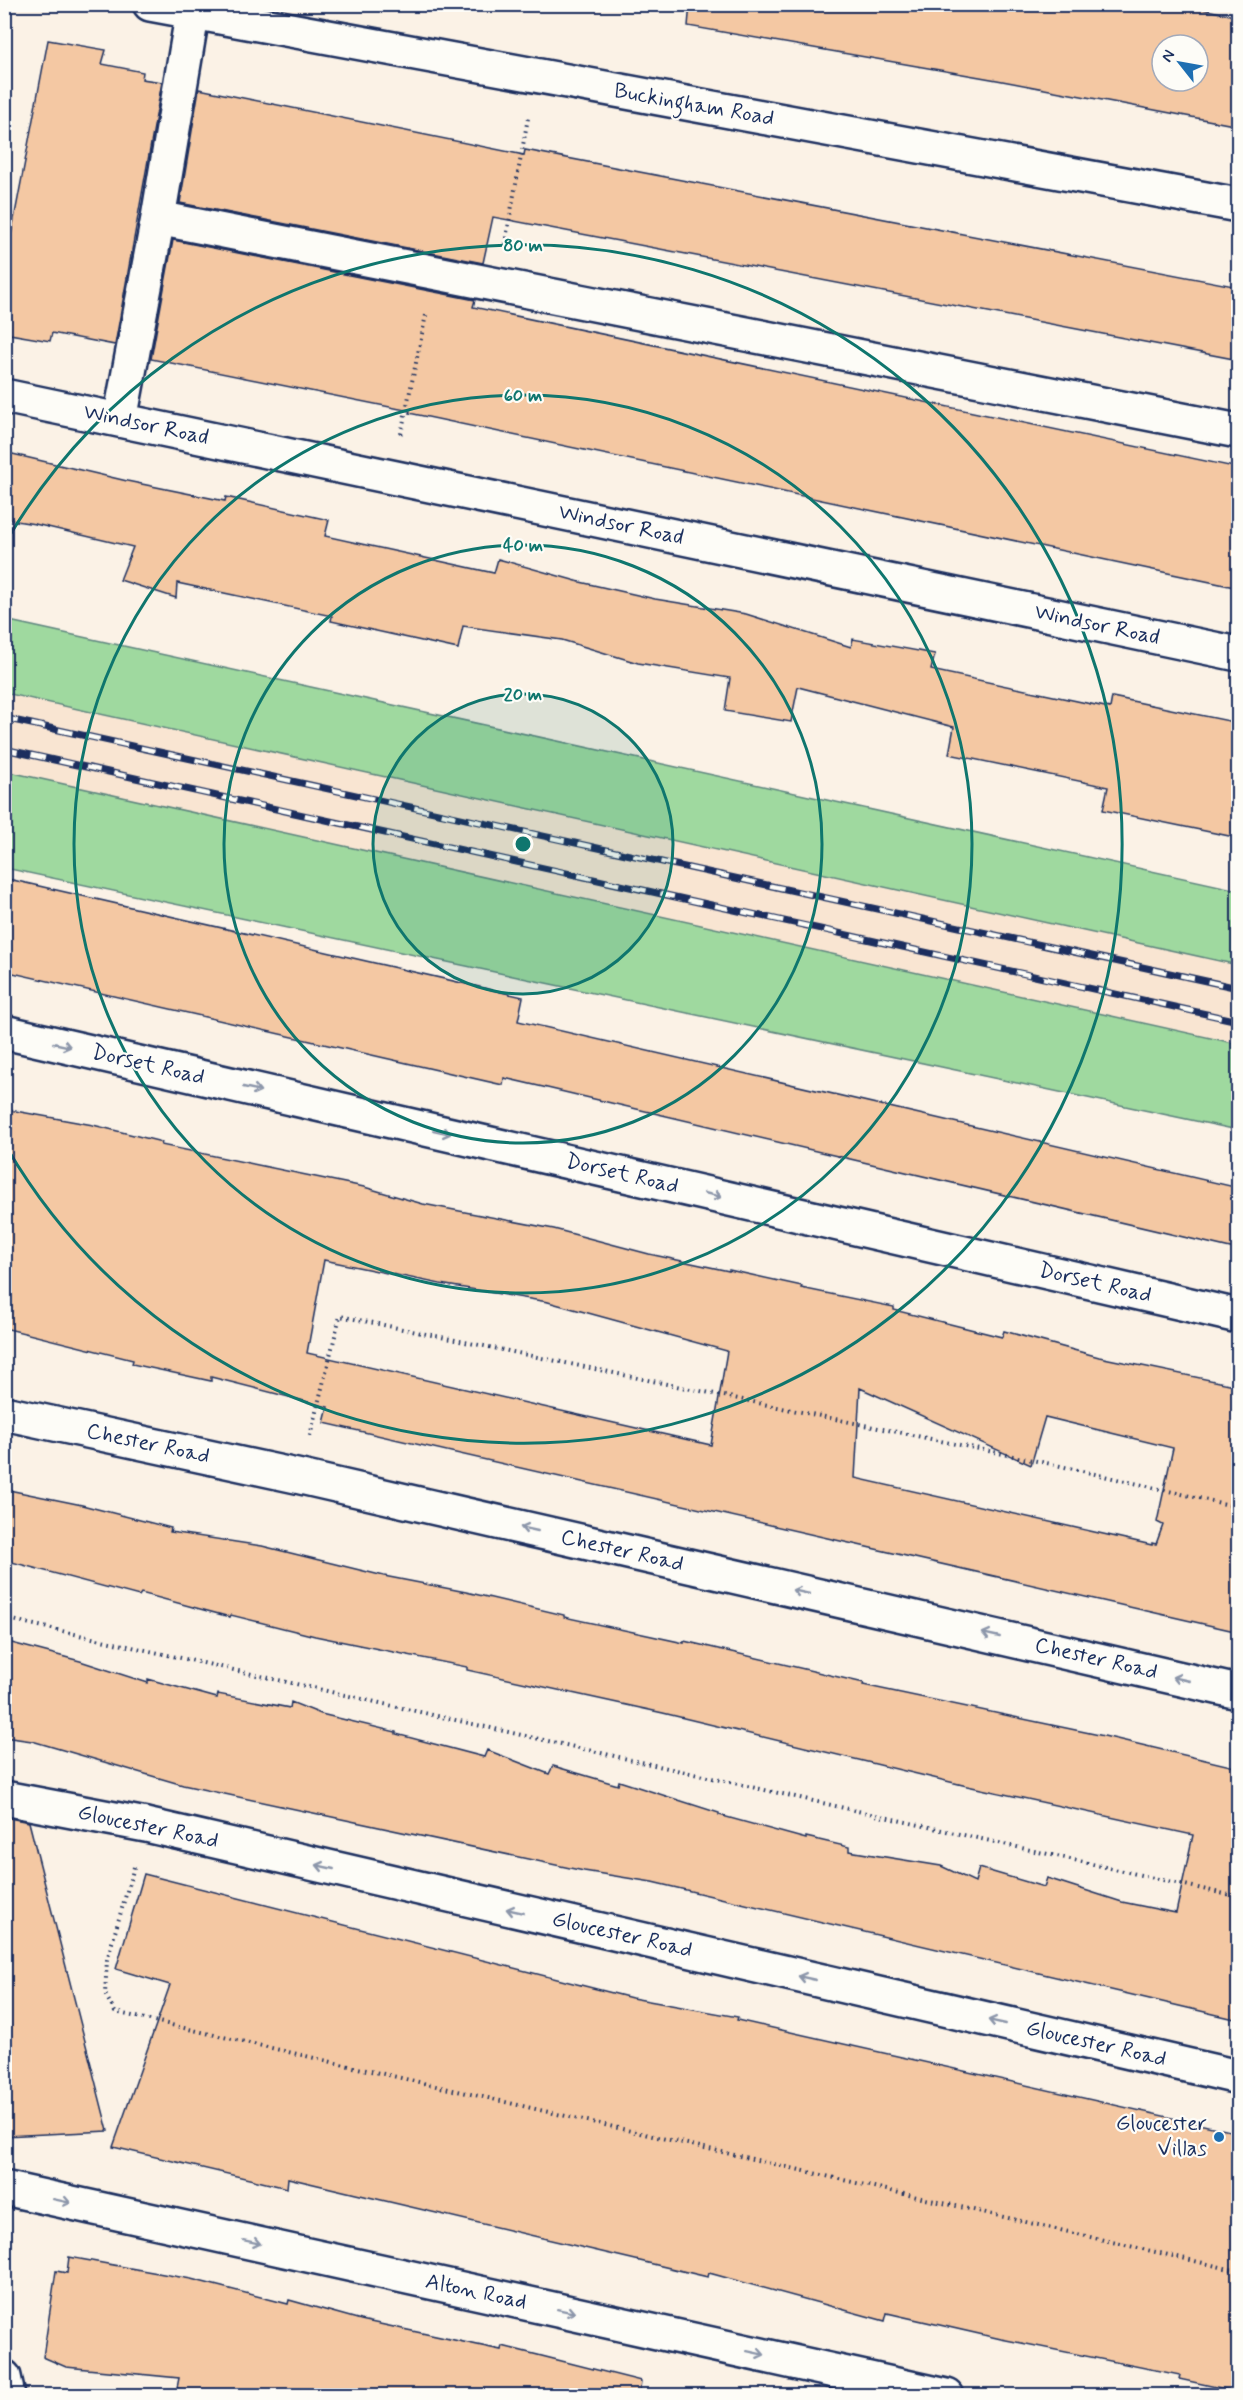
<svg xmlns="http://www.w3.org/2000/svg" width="1243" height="2400" font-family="Mynerve,sans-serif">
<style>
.built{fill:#f9e5d2}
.green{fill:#9fd99f;stroke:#5d847e;stroke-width:1.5}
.building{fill:#f4c8a3;stroke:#1b2f5e;stroke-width:1.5;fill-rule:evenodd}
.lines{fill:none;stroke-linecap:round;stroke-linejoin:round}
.minor-casing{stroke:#1b2f5e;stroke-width:38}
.path{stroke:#1b2f5e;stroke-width:4;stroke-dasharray:1.5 4.5;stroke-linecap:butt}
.minor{stroke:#fdfcf7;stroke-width:33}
.rail-casing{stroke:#1b2f5e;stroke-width:7}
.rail{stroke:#fdfcf7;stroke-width:4.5;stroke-dasharray:14;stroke-linecap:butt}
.oneway{stroke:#8c96aa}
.ring{fill:none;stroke:#0f766e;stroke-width:3}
.poi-dot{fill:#1f6fb2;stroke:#fdfcf7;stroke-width:2}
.labels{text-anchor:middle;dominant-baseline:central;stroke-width:4.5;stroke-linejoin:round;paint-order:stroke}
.street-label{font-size:22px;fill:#1b2f5e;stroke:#fdfcf7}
.poi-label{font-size:22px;fill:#1b2f5e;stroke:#fdfcf7;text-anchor:end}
.centre{fill:#0f766e;stroke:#fdfcf7;stroke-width:3}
.ring-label{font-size:18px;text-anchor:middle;font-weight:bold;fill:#0f766e;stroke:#fdfcf7;stroke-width:4.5;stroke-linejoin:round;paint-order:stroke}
</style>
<rect width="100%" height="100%" fill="#fbf2e6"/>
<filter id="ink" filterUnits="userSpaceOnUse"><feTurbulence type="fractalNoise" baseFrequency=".0167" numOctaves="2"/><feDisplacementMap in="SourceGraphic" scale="12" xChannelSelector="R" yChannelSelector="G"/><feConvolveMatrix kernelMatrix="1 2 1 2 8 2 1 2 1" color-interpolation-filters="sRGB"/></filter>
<g filter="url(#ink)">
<path class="built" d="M 5,693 L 1238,965 L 1238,1044 L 5,771 Z"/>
<path class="green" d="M 5,620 L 1238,890 L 1238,965 L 5,693 Z
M 5,771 L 1238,1044 L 1238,1130 L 5,868 Z"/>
<path class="building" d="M 690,4 L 1180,4 L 1239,17 L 1239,126 L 997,80 L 688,26 ZM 1162,45 L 1198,45 L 1198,81 L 1162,81 Z
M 48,40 L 106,50 L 102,64 L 143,72 L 142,79 L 162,82 L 115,345 L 52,333 L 50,341 L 4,333 L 4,272 Z
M 199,89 L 524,155 L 525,150 L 1239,287 L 1239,360 L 493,217 L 483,263 L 180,203 Z
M 173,240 L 475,300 L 473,307 L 1239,468 L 1239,588 L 409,413 L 410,411 L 151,359 Z
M 4,452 L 127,481 L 225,501 L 226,497 L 329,520 L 325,536 L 494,573 L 498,559 L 580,582 L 655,599 L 746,614 L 851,647 L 853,639 L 935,654 L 931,670 L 1110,708 L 1112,697 L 1239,723 L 1239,838 L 1103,810 L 1108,787 L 949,754 L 954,727 L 798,687 L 791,722 L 725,711 L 730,678 L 638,663 L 562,640 L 463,626 L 458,649 L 331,621 L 332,616 L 177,583 L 176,598 L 120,580 L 133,547 L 35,524 L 4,519 Z
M 4,878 L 523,997 L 518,1021 L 1239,1188 L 1239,1250 L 543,1087 L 504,1078 L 503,1085 L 4,971 Z
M 4,1109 L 93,1125 L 162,1142 L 161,1145 L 364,1187 L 423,1204 L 554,1229 L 649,1254 L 729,1271 L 729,1270 L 802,1286 L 801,1288 L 894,1307 L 894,1310 L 1002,1337 L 1004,1331 L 1099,1357 L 1239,1386 L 1239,1632 L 324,1423 L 328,1407 L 211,1377 L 211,1381 L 132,1364 L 133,1360 L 4,1328 ZM 324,1260 L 440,1284 L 548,1302 L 727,1351 L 711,1445 L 307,1353 ZM 860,1388 L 1031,1465 L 1045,1417 L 1173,1448 L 1157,1522 L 1163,1525 L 1156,1544 L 1152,1543 L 1152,1545 L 855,1478 Z
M 4,1489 L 82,1505 L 171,1528 L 170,1532 L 262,1546 L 384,1576 L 466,1592 L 564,1615 L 564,1617 L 684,1643 L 684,1641 L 864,1683 L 863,1685 L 1104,1736 L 1239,1768 L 1239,2020 L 652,1882 L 584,1871 L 183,1785 L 32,1741 L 4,1737 L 4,1641 L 80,1661 L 148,1683 L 148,1679 L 217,1698 L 218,1694 L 290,1708 L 291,1702 L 321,1714 L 396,1732 L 396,1734 L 484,1757 L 487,1750 L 549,1774 L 553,1766 L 618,1785 L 619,1781 L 719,1813 L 719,1815 L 806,1839 L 806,1837 L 849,1847 L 849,1851 L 941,1866 L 975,1882 L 979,1868 L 1044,1887 L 1047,1878 L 1122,1902 L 1176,1913 L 1193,1835 L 967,1786 L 663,1713 L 467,1670 L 467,1667 L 315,1636 L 231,1615 L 230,1617 L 141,1593 L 139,1596 L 4,1560 Z
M 4,1817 L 29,1822 L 108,2131 L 4,2136 Z
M 144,1874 L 632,1998 L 738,2017 L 737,2020 L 1239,2133 L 1239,2392 L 1179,2379 L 1180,2375 L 1001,2339 L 887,2313 L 885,2321 L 709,2273 L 708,2277 L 288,2178 L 287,2188 L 113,2147 L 170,1985 L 116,1969 Z
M 69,2257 L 191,2279 L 288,2304 L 289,2300 L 361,2320 L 501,2350 L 502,2346 L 641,2381 L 639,2396 L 203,2396 L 177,2388 L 179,2378 L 66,2367 L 43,2357 L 56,2271 L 67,2273 Z"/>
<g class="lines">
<defs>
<path id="minor" d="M 150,4 L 1238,205
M 158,218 L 1238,431
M 4,396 L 1238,654
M 120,420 L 158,218 L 194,4
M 4,1032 L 1238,1316
M 4,1413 L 301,1477 L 1238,1692
M 4,1798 L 146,1825 L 1238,2077
M 4,2188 L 947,2396
M 4,2377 L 8,2396"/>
</defs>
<use href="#minor" class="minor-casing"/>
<path class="path" d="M 505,244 L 528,118
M 401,434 L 426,315
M 310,1436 L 340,1316 L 1056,1465 L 1238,1507
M 4,1618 L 1238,1897
M 134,1867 L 107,1960 L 105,1994 L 115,2012 L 1238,2271"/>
<use href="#minor" class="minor"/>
<defs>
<path id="rail" d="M 4,718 L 1238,988
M 4,749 L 1238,1021"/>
</defs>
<use href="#rail" class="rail-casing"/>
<use href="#rail" class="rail"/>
</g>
<defs><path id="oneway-shaft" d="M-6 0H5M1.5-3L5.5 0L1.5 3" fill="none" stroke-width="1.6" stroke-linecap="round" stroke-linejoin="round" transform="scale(1.5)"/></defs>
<g class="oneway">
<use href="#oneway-shaft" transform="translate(62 1045) rotate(13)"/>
<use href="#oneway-shaft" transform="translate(252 1089) rotate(13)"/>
<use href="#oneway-shaft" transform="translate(442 1132) rotate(13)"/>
<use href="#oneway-shaft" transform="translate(713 1195) rotate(13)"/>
<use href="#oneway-shaft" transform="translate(529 1529) rotate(-167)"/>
<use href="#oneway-shaft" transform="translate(801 1592) rotate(-167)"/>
<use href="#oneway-shaft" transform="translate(991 1635) rotate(-167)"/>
<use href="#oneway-shaft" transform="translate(1181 1679) rotate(-167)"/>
<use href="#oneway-shaft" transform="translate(325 1867) rotate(-167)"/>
<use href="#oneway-shaft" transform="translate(515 1911) rotate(-167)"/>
<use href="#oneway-shaft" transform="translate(807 1978) rotate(-167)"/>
<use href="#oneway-shaft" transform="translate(997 2022) rotate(-167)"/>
<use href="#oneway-shaft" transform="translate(62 2201) rotate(12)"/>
<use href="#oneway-shaft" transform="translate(252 2242) rotate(12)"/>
<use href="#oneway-shaft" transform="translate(566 2311) rotate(12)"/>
<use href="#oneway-shaft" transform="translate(756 2353) rotate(12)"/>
</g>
</g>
<circle cx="523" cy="844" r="150" fill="#0f766e" fill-opacity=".12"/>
<g class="ring">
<circle cx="523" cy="844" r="150"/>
<circle cx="523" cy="844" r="299"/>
<circle cx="523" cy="844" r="449"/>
<path d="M7 540A599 599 0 1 1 7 1148"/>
</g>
<circle class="poi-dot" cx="1219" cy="2137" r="6"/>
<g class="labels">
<g class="street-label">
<text transform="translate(694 105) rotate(10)">Buckingham Road</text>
<text transform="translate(146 425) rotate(12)">Windsor Road</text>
<text transform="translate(621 525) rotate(12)">Windsor Road</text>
<text transform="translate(1097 625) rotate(12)">Windsor Road</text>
<text transform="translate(148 1065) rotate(13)">Dorset Road</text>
<text transform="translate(622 1174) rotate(13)">Dorset Road</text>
<text transform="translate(1095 1283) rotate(13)">Dorset Road</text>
<text transform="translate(148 1444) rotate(12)">Chester Road</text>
<text transform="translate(622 1551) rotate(13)">Chester Road</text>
<text transform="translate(1096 1659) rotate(13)">Chester Road</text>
<text transform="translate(148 1827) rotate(12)">Gloucester Road</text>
<text transform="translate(622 1935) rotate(13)">Gloucester Road</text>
<text transform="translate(1096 2044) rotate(13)">Gloucester Road</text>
<text transform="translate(476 2292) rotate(12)">Alton Road</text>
</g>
<g class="poi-label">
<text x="1207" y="2124">Gloucester<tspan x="1207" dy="25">Villas</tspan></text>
</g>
</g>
<circle cx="523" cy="844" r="9" class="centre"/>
<g class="ring-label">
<text x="523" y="251">80 m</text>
<text x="523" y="401">60 m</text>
<text x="523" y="551">40 m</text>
<text x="523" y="700">20 m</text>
</g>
<rect width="1243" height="2400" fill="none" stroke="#fdfcf7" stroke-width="24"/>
<rect x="12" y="12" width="1219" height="2376" fill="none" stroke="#1b2f5e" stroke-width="2" filter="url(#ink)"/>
<g transform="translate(1180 63) rotate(301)"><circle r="28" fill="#fdfcf7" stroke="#a3aaba" stroke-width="1.5"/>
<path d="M0-4.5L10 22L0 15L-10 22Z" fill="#1f6fb2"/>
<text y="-9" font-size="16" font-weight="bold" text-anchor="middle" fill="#1b2f5e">N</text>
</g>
</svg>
